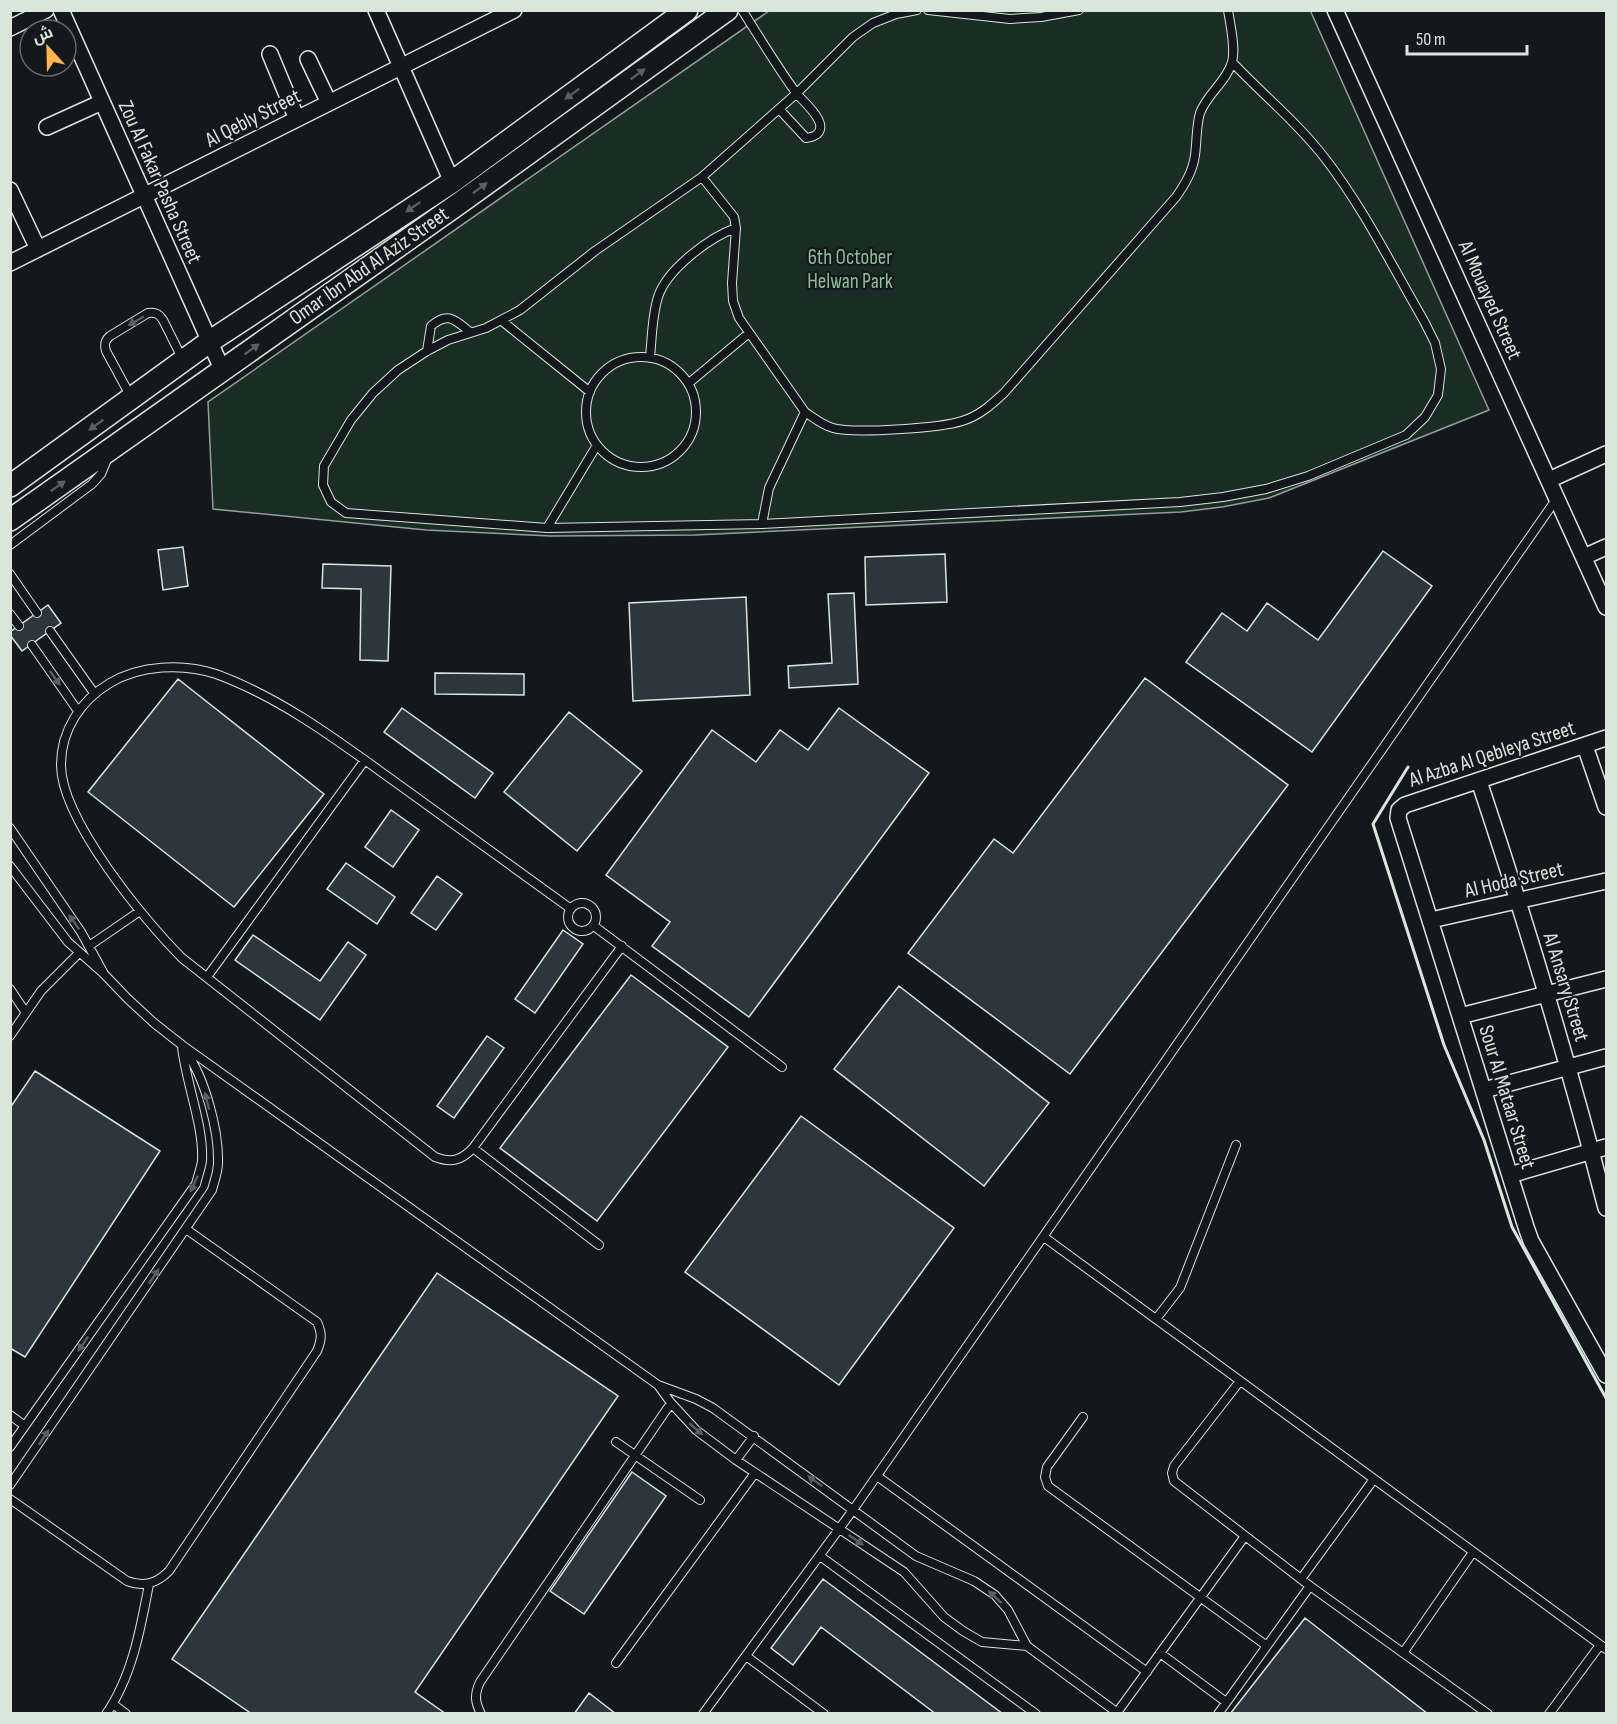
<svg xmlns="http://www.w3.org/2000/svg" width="1617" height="1724" font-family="'Sofia Sans Condensed',Cairo,sans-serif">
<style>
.green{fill:#1a2d24;stroke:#939e99;stroke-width:1.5}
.building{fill:#2c363c;stroke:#d8e6dc;stroke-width:1.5}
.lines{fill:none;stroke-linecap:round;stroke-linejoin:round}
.service-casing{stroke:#d8e6dc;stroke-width:10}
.minor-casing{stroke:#d8e6dc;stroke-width:18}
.secondary-casing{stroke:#d8e6dc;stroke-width:24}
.service{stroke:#14181c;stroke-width:8}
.minor{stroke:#14181c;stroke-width:15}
.secondary{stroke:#14181c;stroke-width:21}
.wall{stroke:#d8e6dc;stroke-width:3}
.oneway{fill:#59605f}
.labels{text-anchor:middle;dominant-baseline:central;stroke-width:4.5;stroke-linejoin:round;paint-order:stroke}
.street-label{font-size:21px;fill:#d8e6dc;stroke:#14181c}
.park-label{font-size:21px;fill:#8ac095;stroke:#14181c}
</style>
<rect width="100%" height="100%" fill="#14181c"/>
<path class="green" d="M 1310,10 L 1489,410 L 1269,498 L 1222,507 L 1181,512 L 695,535 L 550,536 L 426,530 L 213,509 L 208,402 L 769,11 Z"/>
<path class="building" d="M 183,547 L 188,586 L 163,590 L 158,550 Z
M 1383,551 L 1432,586 L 1312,752 L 1186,662 L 1222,613 L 1247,631 L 1267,603 L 1318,640 Z
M 945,554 L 947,602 L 866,605 L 865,557 Z
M 323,564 L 391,566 L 388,661 L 360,660 L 361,589 L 322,588 Z
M 854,593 L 858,684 L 789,688 L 788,666 L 832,663 L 828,594 Z
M 746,597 L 750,695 L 633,701 L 629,603 Z
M 48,605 L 61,623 L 22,651 L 10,635 L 10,632 Z
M 435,673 L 524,674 L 524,695 L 435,694 Z
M 1145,678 L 1288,785 L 1070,1074 L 908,953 L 994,839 L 1013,853 Z
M 178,679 L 324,794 L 234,907 L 88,792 Z
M 402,708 L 493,773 L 475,798 L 384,732 Z
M 839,708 L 929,773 L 749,1017 L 652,946 L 670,922 L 606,875 L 712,730 L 756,762 L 780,730 L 808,750 Z
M 569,712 L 642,771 L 577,851 L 504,792 Z
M 391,810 L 419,830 L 393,867 L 365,847 Z
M 346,863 L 395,897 L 377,924 L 327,889 Z
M 437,876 L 462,894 L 436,930 L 411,913 Z
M 563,930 L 583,944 L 535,1013 L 515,999 Z
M 253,935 L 320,981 L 348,942 L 366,955 L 320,1020 L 235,960 Z
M 631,975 L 728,1047 L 597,1221 L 500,1148 Z
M 899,986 L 1049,1103 L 984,1186 L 834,1069 Z
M 487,1036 L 504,1048 L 454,1118 L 437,1106 Z
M 35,1071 L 160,1151 L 25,1357 L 10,1348 L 10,1108 Z
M 801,1116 L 954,1228 L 839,1385 L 685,1272 Z
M 437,1273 L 618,1396 L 415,1692 L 446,1714 L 252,1714 L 172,1659 Z
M 632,1472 L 666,1496 L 584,1614 L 550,1591 Z
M 823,1579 L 1003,1714 L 936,1714 L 821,1627 L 793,1665 L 771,1648 Z
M 1305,1618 L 1428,1714 L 1230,1714 Z
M 589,1693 L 616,1714 L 574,1714 Z"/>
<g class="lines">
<defs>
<path id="service" d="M 742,10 C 760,38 777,67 797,94 C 804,102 817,113 820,124 C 822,134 814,137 806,138 L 779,109
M 917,10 L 896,14 L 873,23 L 853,37 L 797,93 L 702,177 L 595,251 L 520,310 L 486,328 L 448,340 L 427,351 L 398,370 L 373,393 L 351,420 L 324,466 L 323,485 L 331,502 L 346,513 L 547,528 L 762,524 L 1180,502 L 1223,497 L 1266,489 L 1308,476 L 1406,435 L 1425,417 L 1438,395 L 1441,369 L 1435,343 L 1424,321 C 1392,266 1363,207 1324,157 C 1297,122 1262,94 1232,62
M 928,10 L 1010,19 L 1041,17 L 1079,10
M 702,177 L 734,217 L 736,228 L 732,283 L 733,301 L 739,318 L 805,412 C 814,418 822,425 833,428 C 853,434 941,428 962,421 C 979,416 991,405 1004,393 L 1176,197 C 1185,184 1193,171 1195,155 C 1197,141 1196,127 1200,113 C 1207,94 1227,81 1232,62 C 1236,48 1230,24 1228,10
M 502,321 L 590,392
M 427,351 L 431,326 C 448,311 455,320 470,332
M586 412a55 55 0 1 1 110 0a55 55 0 1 1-110 0Z
M 650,357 C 652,338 652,316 658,297 C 667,269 710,237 736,228
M 689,383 L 749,333
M 131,397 L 106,351 C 104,344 105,340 110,336 L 148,313 C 156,312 159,314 163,320 L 182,358
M 762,524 L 769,488 L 805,412
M 547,528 L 597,445
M 10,545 L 92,484 L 101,474 L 108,457
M 10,574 L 37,613
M 10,614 L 19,626
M 50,631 L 94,693
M 32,645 L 78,711
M 10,828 L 81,932 L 103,972
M 10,866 L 68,942 L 103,973 L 128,999 L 154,1023 L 182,1045 L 658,1385 L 696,1399 L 713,1408 L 916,1556 L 974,1581 L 995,1595 L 1008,1610 L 1027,1646 L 1119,1714
M568 917a14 14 0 1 1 28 0a14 14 0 1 1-28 0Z
M 571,909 C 513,867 456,826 398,784 C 341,743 282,698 216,674 C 183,663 140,665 110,683 C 81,700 61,730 61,765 C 61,819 144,920 182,958 L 435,1157 C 451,1163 461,1161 473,1148 L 622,946
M 594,926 L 782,1067
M 89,946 L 140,911
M 207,977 L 365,760
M 10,989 L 26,1013
M 10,1036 L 41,991 L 79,953
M 473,1148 L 599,1245
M 1044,1237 L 1606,1649
M 1156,1319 L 1180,1288 L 1236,1145
M 1240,1381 L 1174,1466 L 1172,1473 L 1174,1481 L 1310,1586 L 1488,1714
M 658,1385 L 671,1403 L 696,1430 L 736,1460 L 904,1572 L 944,1617 L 963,1631 L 982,1642 L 1027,1646
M 10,1415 L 25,1426
M 1083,1417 L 1047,1467 L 1045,1477 L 1048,1486 L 1267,1646
M 616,1442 L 700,1500
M 10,1447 L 196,1184 C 198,1176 201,1168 202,1161 C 204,1126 186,1083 182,1047
M 736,1460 L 754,1436
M 877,1476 L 1147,1672
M 10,1485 L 212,1190 C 214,1182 218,1172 218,1163 C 219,1131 205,1078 186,1052
M 10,1499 L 127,1581 C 144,1587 156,1584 169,1571 L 317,1351 C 322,1339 322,1333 317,1322 L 186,1229
M 820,1556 L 1036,1714
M 1301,1579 L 1374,1479
M 1160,1653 L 1226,1702
M 1403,1653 L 1473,1552
M 746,1656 L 824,1714
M 616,1663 L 755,1473
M 113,1704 L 126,1714
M 106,1714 C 132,1677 141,1627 149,1584
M 481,1714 C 475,1702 474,1695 480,1682 L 671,1403
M 703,1714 L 853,1510 L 1557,498
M 1116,1714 L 1245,1536
M 1218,1714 L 1310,1586
M 1549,1714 L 1600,1645"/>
<path id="minor" d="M 61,10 L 222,369
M 376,10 L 452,182
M 1335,10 L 1606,607
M 10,28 L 46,10
M 270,54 L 297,119
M 308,59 L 329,103
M 47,127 L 102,102
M 10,190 L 38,249
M 10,263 L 514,10
M 1549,480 L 1606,454
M 1584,557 L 1606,547
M 1606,738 L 1405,805 L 1399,810 L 1398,818 L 1526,1227 L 1531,1241 L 1606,1375
M 1585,746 L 1606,807
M 1479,781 C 1526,922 1569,1064 1606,1208
M 1431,920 L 1606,881
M 1460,1016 L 1606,979
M 1484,1090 L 1606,1057
M 1510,1175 L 1606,1147"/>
<path id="secondary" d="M 10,486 L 209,342 L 452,182 L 687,10
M 10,520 L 461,202 L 727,10"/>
</defs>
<use href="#service" class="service-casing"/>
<use href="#minor" class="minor-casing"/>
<use href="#secondary" class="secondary-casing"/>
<use href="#service" class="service"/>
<use href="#minor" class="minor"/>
<use href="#secondary" class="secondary"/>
<path class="wall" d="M 1408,767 L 1373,824 L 1444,1045 L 1484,1140 L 1512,1227 L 1606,1398"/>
</g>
<defs><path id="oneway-solid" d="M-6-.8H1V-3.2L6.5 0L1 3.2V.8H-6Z" transform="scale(1.5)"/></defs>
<g class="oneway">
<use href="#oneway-solid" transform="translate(638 74) rotate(-36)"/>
<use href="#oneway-solid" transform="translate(572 94) rotate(144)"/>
<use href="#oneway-solid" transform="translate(480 188) rotate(-36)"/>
<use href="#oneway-solid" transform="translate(413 207) rotate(146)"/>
<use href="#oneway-solid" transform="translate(136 321) rotate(150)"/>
<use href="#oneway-solid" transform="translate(252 349) rotate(-35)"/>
<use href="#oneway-solid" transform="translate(96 425) rotate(144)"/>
<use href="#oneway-solid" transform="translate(58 486) rotate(-35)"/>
<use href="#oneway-solid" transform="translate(55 678) rotate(55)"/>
<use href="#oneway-solid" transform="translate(74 922) rotate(-125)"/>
<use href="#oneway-solid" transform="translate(207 1101) rotate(-104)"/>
<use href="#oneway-solid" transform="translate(194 1184) rotate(115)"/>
<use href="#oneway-solid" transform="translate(154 1276) rotate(-56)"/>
<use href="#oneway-solid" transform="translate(83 1344) rotate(125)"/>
<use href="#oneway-solid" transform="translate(696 1429) rotate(41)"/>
<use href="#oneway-solid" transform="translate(44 1437) rotate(-56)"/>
<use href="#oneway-solid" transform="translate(815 1481) rotate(-144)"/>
<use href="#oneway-solid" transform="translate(856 1540) rotate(34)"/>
<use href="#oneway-solid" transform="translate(995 1597) rotate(-137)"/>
</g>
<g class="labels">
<g class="street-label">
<text transform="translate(253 118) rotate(-27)">Al Qebly Street</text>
<text transform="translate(160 182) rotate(66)">Zou Al Fakar Pasha Street</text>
<text transform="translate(369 266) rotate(-35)">Omar Ibn Abd Al Aziz Street</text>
<text transform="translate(1490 300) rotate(66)">Al Mouayed Street</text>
<text transform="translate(1492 754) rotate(-18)">Al Azba Al Qebleya Street</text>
<text transform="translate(1514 880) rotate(-13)">Al Hoda Street</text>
<text transform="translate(1566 987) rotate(73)">Al Ansary Street</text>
<text transform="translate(1507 1097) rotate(73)">Sour Al Mataar Street</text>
</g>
<g class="park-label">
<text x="850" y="257">6th October<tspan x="850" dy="24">Helwan Park</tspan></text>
</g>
</g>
<rect width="1617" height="1724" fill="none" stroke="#d8e6dc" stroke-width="24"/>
<g transform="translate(48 48) rotate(338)"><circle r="28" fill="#14181c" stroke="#626a69" stroke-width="1.5"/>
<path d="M0-4.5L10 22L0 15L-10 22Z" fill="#ffb74d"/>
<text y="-9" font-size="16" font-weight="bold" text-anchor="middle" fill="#d8e6dc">ش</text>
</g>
<path d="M1407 45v9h120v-9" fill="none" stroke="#d8e6dc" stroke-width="3"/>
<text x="1416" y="45" font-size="18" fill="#d8e6dc" stroke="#14181c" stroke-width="4.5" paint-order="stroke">50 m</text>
</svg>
